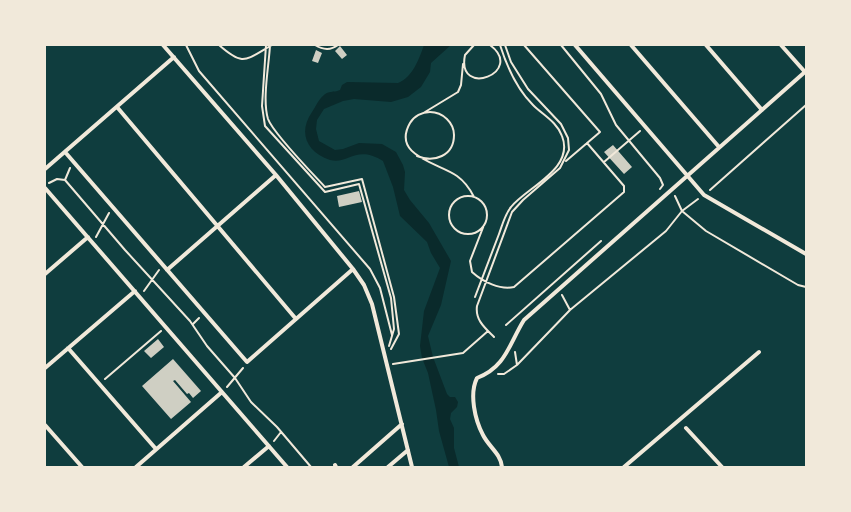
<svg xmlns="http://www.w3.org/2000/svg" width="851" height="512" font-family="'PT Sans Narrow',sans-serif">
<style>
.water{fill:#0a2a2b}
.building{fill:#cfcfc3}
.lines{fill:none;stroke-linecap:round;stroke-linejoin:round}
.path{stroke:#f1e9da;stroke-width:2}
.minor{stroke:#f1e9da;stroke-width:4}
</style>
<rect width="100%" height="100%" fill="#0f3d3e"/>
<path class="water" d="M 424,45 L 451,45 L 431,63 L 430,72 L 421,87 L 408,97 L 391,102 L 354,99 L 343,101 L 324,109 L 317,120 L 316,129 L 319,141 L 335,150 L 343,149 L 359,143 L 382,144 L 396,152 L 403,165 L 405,172 L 404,190 L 410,200 L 429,223 L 451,261 L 441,305 L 428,336 L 433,357 L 447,394 L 450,397 L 455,397 L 458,402 L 457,407 L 451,413 L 450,419 L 454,428 L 454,448 L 459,467 L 449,467 L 439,431 L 436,410 L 428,373 L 422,358 L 420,346 L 424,311 L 440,268 L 431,253 L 427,242 L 400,216 L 393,187 L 383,161 C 356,144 348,165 330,160 C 306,152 298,132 312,112 C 317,105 321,93 331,92 C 334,91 336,92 340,90 L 342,85 L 347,82 L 398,83 C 413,77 419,59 424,45 Z"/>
<path class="building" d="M 340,46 L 347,55 L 342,59 L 335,51 Z
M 316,50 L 322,53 L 318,63 L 312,61 Z
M 613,145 L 632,167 L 624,174 L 604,152 Z
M 359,191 L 362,202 L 339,207 L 337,196 Z
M 158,339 L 164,347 L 151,358 L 144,351 Z
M 173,359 L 201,391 L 193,398 L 189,393 L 187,394 L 175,380 L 173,381 L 191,402 L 171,419 L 142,386 Z"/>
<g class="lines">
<path class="path" d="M 186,45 L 199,71 L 370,269 L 380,288 L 392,335
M 219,45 C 244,67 245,60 272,45
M 266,45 L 262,106 L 265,126 L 325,192 L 359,184 L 391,298 L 394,329 L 389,346
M 270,45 C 269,66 262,99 268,119 C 273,133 313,174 325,187 L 362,179 L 394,297 L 399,334 L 391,349
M 315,45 C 323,50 330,51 338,45
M 474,45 L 465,55 C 456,99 526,72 490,45
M 524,45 L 600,132 L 566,161
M 561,45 L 601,94 L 616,125 L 660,178 L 663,185 L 660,189
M 425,112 L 458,92 L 461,85 L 463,64
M 417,156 C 434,163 454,156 454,135 C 454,123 443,112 430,112 C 422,112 414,116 410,123 C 391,156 439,163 457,176 C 464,181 470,189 474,197
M 604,162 L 640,131
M 65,180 L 70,168
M 49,183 L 57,179 L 65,180 L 125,250 L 190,321 L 207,346 L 235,378 L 251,402 L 277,427 L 311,467
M 710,190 L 806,105
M 675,196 L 682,211 L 706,231 L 798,285 L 806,287
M449 215a19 19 0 1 1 38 0a19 19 0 1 1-38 0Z
M 484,225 L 470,261 L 472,272 C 483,282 500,290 514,287 L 624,192 L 624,186 L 587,143
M 96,237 L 109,213
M 144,291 L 159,270
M 562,295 L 570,310
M 475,297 C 483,276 491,255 499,234 C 502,226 505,214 511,207 C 527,187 575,169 562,136 C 557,122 543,115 533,105 C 517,89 507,67 500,45
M 193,324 L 199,318
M 506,325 L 601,241
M 494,337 C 485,328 475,320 477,306 L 512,212 L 523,200 L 560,168 L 569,150 L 568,138 L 561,124 L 528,89 L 511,62 L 505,45
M 515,352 L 517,365
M 393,364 L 463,353 L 488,331
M 498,374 L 504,374 L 517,365 L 570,310 L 666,231 L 682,211 L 698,199
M 105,379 L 161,331
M 227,387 L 243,368
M 274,441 L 281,432"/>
<path class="minor" d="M 163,45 L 276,175 L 353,269 L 364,285 L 372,304 L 412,467
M 575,45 L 704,195 L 806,254
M 631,45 L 719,147
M 706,45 L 762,110
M 781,45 L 805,72
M 117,107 L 296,319
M 65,152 L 247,362 L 353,269
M 45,169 L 174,57
M 45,188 L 287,467
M 167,270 L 276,175
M 45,274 L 88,237
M 68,348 L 156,449
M 45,368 L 135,291
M 45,425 L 82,467
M 686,428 L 722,467
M 335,465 L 336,467
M 136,467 L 222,392
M 244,467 L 269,446
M 353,467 L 402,424
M 388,467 L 408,450
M 502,467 C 501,454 489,447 483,435 C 475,420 469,394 477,378 C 506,367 509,344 524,320 L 806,71
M 624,467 L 759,352"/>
</g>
<rect width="851" height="512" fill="none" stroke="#f1e9da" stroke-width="92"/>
</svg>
